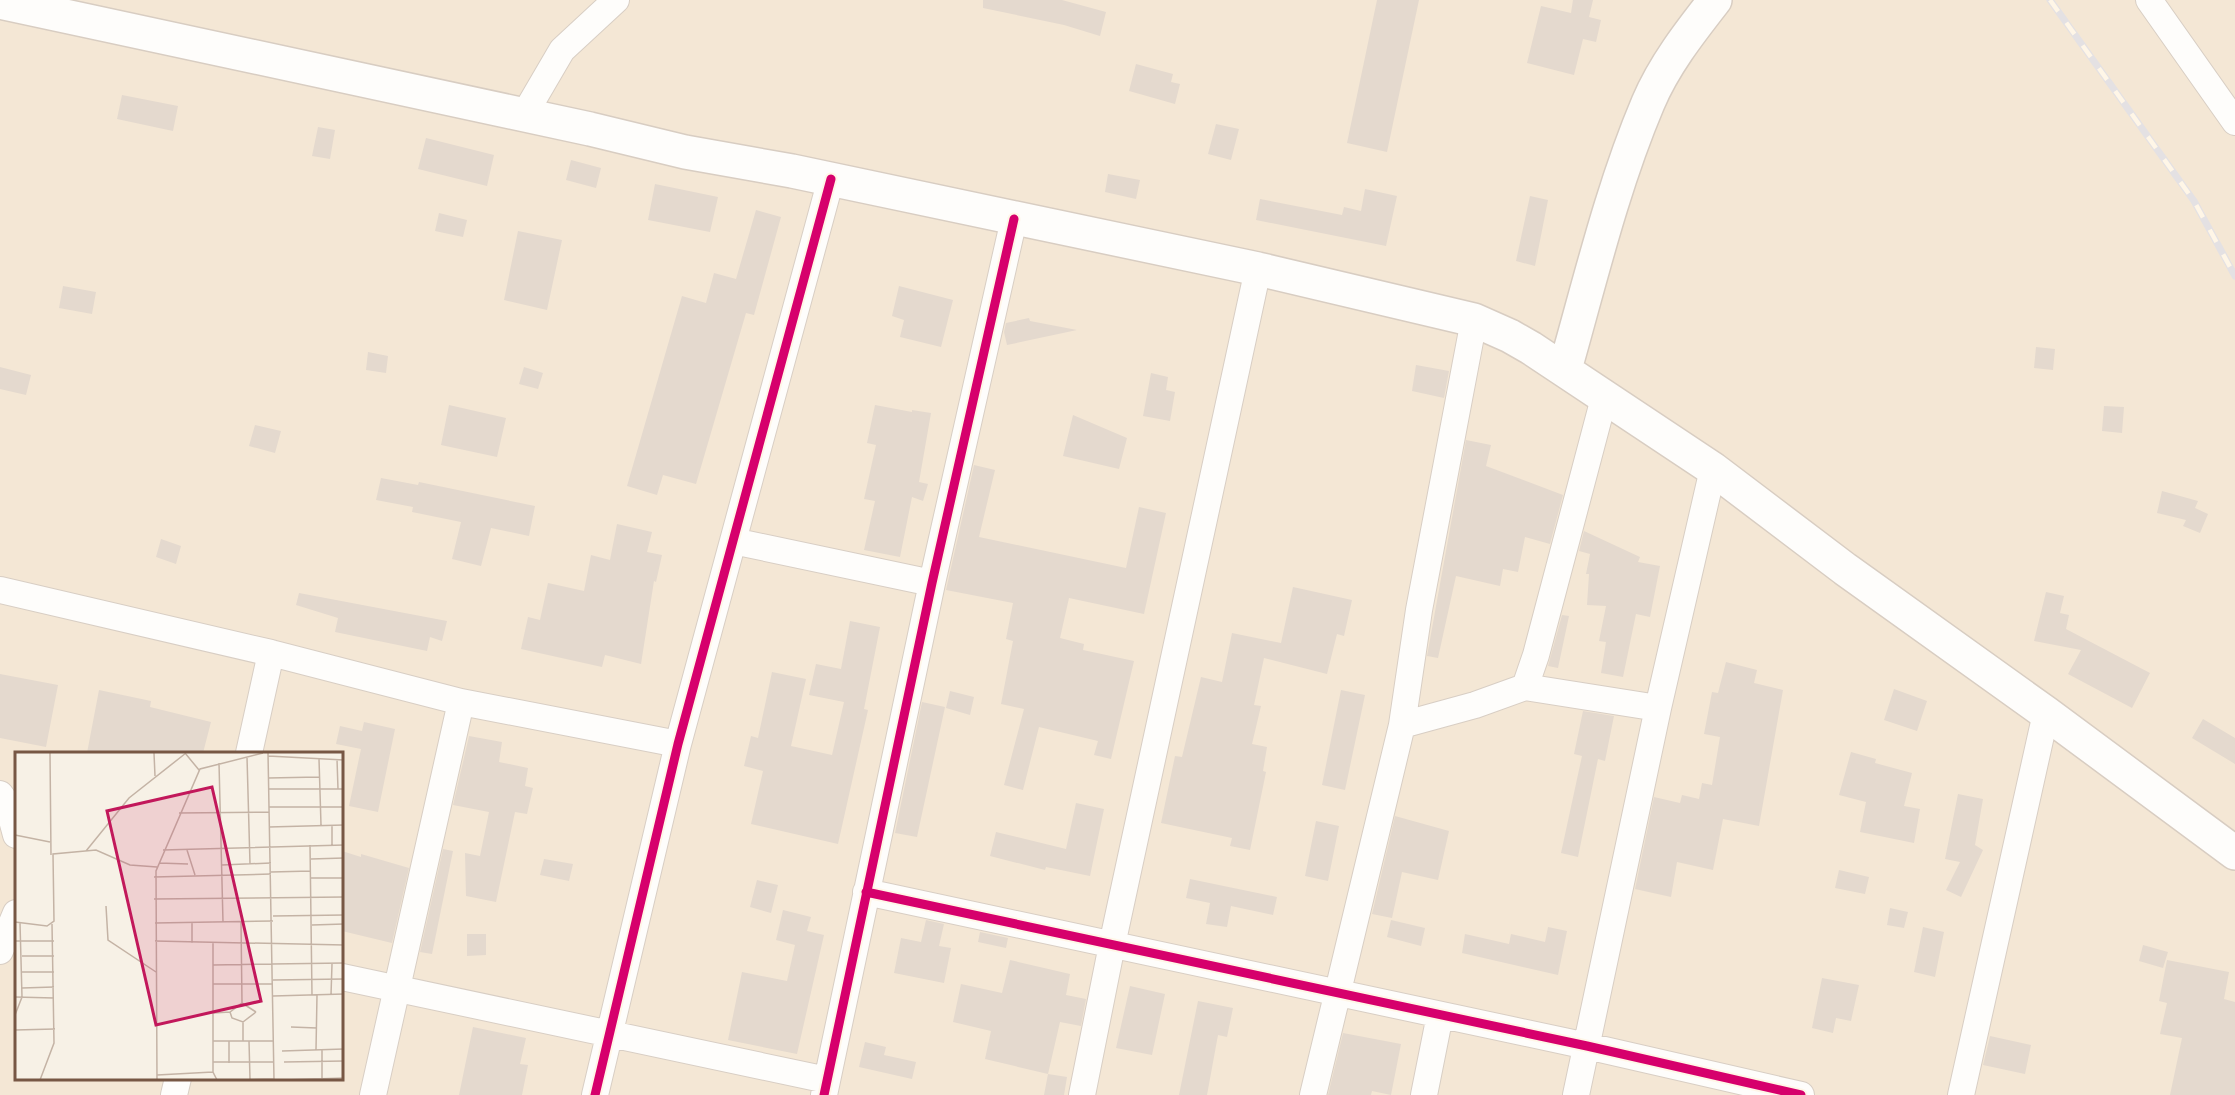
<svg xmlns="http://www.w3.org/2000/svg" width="2235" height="1095" font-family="Overpass,sans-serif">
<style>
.residential{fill:#f4e7d5;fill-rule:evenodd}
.building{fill:#e4d9ce}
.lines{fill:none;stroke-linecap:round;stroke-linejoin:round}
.street-casing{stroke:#d8cec4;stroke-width:28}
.secondary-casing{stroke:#d8cdc2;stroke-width:36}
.street{stroke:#fefdfb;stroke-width:26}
.secondary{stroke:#fefdfb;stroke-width:33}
.rail-casing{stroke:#e4e1e3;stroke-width:7}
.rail{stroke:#fff6e7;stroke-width:4.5;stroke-dasharray:14;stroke-linecap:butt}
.cycleway-casing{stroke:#fff6e7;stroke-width:13}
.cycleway{stroke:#d6006c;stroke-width:9}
.inset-road{fill:none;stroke:#c4b3a5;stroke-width:1.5}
.view{fill:#c2185b;fill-opacity:0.15;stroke:#c2185b;stroke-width:3}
.inset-edge{fill:none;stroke:#775744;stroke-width:3}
</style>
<rect width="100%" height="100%" fill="#f7f1e6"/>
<path class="residential" d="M 0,0 L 2235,0 L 2235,1095 L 0,1095 ZM 16,753 L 342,753 L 342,1078 L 16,1078 Z"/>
<path class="building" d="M 983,0 L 1062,0 L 1106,12 L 1100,36 L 1064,25 L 983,8 Z
M 1377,0 L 1419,0 L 1387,152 L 1347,143 Z
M 1573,0 L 1593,0 L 1589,17 L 1601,20 L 1596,42 L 1583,39 L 1574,75 L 1527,63 L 1541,6 L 1571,13 Z
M 1136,64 L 1173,74 L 1171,82 L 1180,84 L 1175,104 L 1129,91 Z
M 122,95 L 178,106 L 173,131 L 117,119 Z
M 1216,124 L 1239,129 L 1231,160 L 1208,154 Z
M 318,127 L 335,130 L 330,159 L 312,156 Z
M 426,138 L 494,155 L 487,186 L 418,169 Z
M 571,160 L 601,168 L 596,188 L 566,180 Z
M 1108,174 L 1140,180 L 1136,199 L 1105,192 Z
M 655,184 L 718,197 L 710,232 L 648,220 Z
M 1365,189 L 1397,196 L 1386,246 L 1256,220 L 1260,199 L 1342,215 L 1344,207 L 1361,211 Z
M 1530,196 L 1548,200 L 1535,266 L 1516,261 Z
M 756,210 L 781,217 L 754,315 L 746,313 L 696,484 L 663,475 L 657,495 L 627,486 L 682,296 L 706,303 L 714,273 L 736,279 Z
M 439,213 L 467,220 L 463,237 L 435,231 Z
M 518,231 L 562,240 L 547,310 L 504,300 Z
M 63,286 L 96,292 L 92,314 L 59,308 Z
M 899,286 L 953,300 L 941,347 L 900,337 L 904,320 L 892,316 Z
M 1029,318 L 1030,321 L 1077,330 L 1007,345 L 1004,332 L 1006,323 Z
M 2036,347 L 2055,349 L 2053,370 L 2034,368 Z
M 368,352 L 388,356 L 386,373 L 366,370 Z
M 1416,365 L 1449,371 L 1444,398 L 1412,391 Z
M 0,367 L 31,375 L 26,395 L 0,389 Z
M 524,367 L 543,373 L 538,389 L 519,384 Z
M 1151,373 L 1168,377 L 1166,390 L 1175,392 L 1170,421 L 1143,416 Z
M 449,405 L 506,418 L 497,457 L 441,445 Z
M 875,405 L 912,412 L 912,410 L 931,413 L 919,482 L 928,484 L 923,501 L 912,497 L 900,557 L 864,550 L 875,501 L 864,499 L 876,445 L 867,443 Z
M 2104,406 L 2124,407 L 2122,433 L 2102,431 Z
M 1073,415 L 1127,438 L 1119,469 L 1063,456 Z
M 255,425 L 281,431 L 275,453 L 249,446 Z
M 1466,440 L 1491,445 L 1486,466 L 1563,495 L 1550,544 L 1525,537 L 1518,572 L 1503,569 L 1500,586 L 1456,576 L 1438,658 L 1427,656 Z
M 974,465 L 995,470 L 979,537 L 1126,568 L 1139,507 L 1166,513 L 1144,614 L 1069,598 L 1060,638 L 1084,644 L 1083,650 L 1134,661 L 1111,759 L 1094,755 L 1098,741 L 1039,727 L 1023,790 L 1004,785 L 1024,709 L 1001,704 L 1013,641 L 1006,639 L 1013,603 L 946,590 Z
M 381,478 L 418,485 L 419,482 L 535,506 L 529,536 L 491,528 L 481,566 L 452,559 L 461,522 L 412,512 L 413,507 L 376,500 Z
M 2162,491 L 2198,501 L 2195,508 L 2208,514 L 2200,533 L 2183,526 L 2186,520 L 2157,513 Z
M 617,524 L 652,532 L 647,552 L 662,555 L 656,582 L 654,581 L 641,664 L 605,655 L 602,667 L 521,649 L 528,617 L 540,620 L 548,583 L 584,591 L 591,555 L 610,560 Z
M 1584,531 L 1640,557 L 1638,562 L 1660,566 L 1650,617 L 1636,614 L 1623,677 L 1601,673 L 1606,642 L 1599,641 L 1606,606 L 1587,605 L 1589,574 L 1586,574 L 1590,554 L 1579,551 Z
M 161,539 L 181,546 L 176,564 L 156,557 Z
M 1293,587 L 1352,600 L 1344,636 L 1337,634 L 1327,674 L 1264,658 L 1254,705 L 1261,706 L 1252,744 L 1267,747 L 1263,771 L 1266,772 L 1250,850 L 1230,846 L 1232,838 L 1161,823 L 1175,756 L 1182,757 L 1201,677 L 1222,682 L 1232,633 L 1281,643 Z
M 2046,592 L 2064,596 L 2060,613 L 2069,615 L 2066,629 L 2150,673 L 2132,708 L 2068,674 L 2081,650 L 2034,641 Z
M 299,593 L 447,621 L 442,641 L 430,637 L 427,651 L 335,632 L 338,618 L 296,605 Z
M 1562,615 L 1569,616 L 1558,668 L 1548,666 Z
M 850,621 L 880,627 L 864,709 L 868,710 L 838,844 L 751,824 L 763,771 L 744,766 L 751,736 L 758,738 L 772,672 L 806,679 L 791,746 L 832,755 L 844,702 L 809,695 L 816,664 L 841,669 Z
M 1726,662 L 1757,670 L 1754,683 L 1783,690 L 1759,826 L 1723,819 L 1713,870 L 1677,862 L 1671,897 L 1635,889 L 1654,797 L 1680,803 L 1682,795 L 1699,799 L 1702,783 L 1712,785 L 1720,737 L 1704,734 L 1712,692 L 1718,693 Z
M 0,674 L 58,685 L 46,747 L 0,738 Z
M 1894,689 L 1927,701 L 1917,731 L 1884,720 Z
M 99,690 L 151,701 L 150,707 L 211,722 L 203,753 L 87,753 Z
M 1341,690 L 1365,695 L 1345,790 L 1322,785 Z
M 950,691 L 974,697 L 970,715 L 946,708 Z
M 922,702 L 945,707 L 917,837 L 895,833 Z
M 1583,711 L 1614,716 L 1605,761 L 1598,759 L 1578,857 L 1561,853 L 1582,756 L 1574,754 Z
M 2203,719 L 2235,738 L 2235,764 L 2192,738 Z
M 364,722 L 395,729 L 378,812 L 349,806 L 361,749 L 336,744 L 340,726 L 362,731 Z
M 469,736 L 502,742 L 499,762 L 528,768 L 525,786 L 533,788 L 527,814 L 515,812 L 496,902 L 466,896 L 465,853 L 480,856 L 489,812 L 453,805 Z
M 1851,752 L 1876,759 L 1875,763 L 1912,773 L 1904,806 L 1920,809 L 1914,843 L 1860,832 L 1866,802 L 1839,795 Z
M 1958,794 L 1983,799 L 1975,845 L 1983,850 L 1961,897 L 1946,890 L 1960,862 L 1945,859 Z
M 1076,803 L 1104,809 L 1090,876 L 1046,867 L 1045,870 L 990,856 L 996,832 L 1066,849 Z
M 1395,816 L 1449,831 L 1438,880 L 1402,872 L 1392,918 L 1372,914 Z
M 1316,821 L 1339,826 L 1328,881 L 1305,876 Z
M 443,849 L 453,851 L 432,954 L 420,952 Z
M 342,851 L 361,857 L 361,854 L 409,868 L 392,943 L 342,931 Z
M 544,859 L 573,864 L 569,881 L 540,875 Z
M 1839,870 L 1869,877 L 1865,894 L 1835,888 Z
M 1190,879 L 1277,897 L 1273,915 L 1231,906 L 1227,927 L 1206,924 L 1210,903 L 1186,898 Z
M 757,880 L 778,885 L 771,913 L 750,907 Z
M 1890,908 L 1908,912 L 1904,928 L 1887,925 Z
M 783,910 L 811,917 L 807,931 L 824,935 L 797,1054 L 728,1040 L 742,972 L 787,981 L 795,945 L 776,940 Z
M 926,920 L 944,924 L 939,946 L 951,948 L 944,983 L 894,973 L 901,938 L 921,942 Z
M 1391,920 L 1425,928 L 1421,946 L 1387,937 Z
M 1548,927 L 1567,931 L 1558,975 L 1462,953 L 1465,934 L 1509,944 L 1511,934 L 1545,942 Z
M 1923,927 L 1944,932 L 1935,977 L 1914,972 Z
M 980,932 L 1008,938 L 1006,948 L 978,942 Z
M 467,934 L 486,934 L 486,955 L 467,956 Z
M 2143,945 L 2168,952 L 2163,968 L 2139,961 Z
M 1010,960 L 1070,974 L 1066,995 L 1086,999 L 1081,1026 L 1060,1022 L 1048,1074 L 985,1059 L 991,1031 L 953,1022 L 961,984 L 1002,993 Z
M 2167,960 L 2229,972 L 2224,999 L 2235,1002 L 2235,1095 L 2170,1095 L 2182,1038 L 2160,1034 L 2167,1003 L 2159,1001 Z
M 1822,978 L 1859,985 L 1851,1021 L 1836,1018 L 1833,1033 L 1812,1028 Z
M 1130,986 L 1165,994 L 1152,1055 L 1116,1048 Z
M 1198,1001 L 1233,1008 L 1227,1037 L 1218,1035 L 1207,1095 L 1179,1095 Z
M 473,1027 L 526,1038 L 520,1064 L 528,1065 L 522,1095 L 459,1095 Z
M 1343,1033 L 1401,1044 L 1391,1095 L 1372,1091 L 1371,1095 L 1328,1095 Z
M 1990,1036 L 2031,1045 L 2025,1074 L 1983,1065 Z
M 865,1042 L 886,1047 L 884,1055 L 916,1062 L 912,1079 L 859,1067 Z
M 1048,1074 L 1067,1077 L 1064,1095 L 1044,1095 Z"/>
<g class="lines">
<defs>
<path id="street" d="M 2149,0 L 2235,122
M 524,115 L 562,50 L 616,0
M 733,541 L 932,583
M 0,590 L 271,653 L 461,702 L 678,744
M 1525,687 L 1536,655 L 1604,398
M 1402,725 L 1475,705 L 1525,687 L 1658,708
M 249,753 L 271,653
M 0,794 L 8,805 L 16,835
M 866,892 L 1587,1046 L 1801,1095
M 0,951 L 16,913
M 342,977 L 827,1080
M 174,1095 L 178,1078
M 373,1095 L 461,702
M 595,1095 L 678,744 L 831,179
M 824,1095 L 932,583 L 1014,219
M 1082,1095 L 1112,945 L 1258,269
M 1313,1095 L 1402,725 L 1419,610 L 1474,320
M 1424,1095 L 1440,1015
M 1576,1095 L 1658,708 L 1713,469
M 1961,1095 L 2046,713"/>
<path id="secondary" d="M 0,2 L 590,129 L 685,152 L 792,171 L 1258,269 L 1474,320 L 1510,336 L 1531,348 L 1713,469 L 1845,569 L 2046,713 L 2235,853
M 1565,369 C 1590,281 1612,188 1648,103 C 1664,65 1690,32 1715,0"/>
</defs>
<use href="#street" class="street-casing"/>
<use href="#secondary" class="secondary-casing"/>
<use href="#street" class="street"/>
<use href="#secondary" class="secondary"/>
<defs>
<path id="rail" d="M 2050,0 L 2194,201 L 2235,276"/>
</defs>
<use href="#rail" class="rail-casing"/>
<use href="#rail" class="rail"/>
<defs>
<path id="cycleway" d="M 866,892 L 1587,1046 L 1801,1095
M 595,1095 L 678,744 L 831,179
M 824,1095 L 932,583 L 1014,219"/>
</defs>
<use href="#cycleway" class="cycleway-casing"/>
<use href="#cycleway" class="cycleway"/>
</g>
<g transform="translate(15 752)">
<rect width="328" height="328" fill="#f7f1e6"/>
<path class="inset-road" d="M 35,1 L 36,103M 139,1 L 140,24M 170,1 L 184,18M 253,1 L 259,328M 253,4 L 329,8M 232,5 L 235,112M 304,7 L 306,73M 322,7 L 323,37M 204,11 L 208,170M 253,26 L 304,25M 254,37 L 329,37M 254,55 L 329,55M 164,61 L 254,60M 317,73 L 317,93M 254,75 L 329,73M 0,83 L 35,90M 295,93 L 297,243M 148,98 L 329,93M 172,98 L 180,123M 71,99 L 114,46 L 171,1M 296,107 L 329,106M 144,111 L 173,112M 207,113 L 256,111M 256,120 L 296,119M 139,125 L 256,122M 296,126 L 329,126M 139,147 L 329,145M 91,154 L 93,188 L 141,220M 258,164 L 329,163M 0,170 L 32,174 L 39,169 L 38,102 L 81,98 L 115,113 L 142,115M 226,170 L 227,251M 140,171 L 258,169M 177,171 L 177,191M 297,173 L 329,172M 0,189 L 39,189M 140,189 L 329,193M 198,191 L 198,320 L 202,328M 7,204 L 39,204M 198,213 L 329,211M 7,220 L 39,220M 258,228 L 329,227M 198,232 L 258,232M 7,236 L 39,235M 316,243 L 317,212M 258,244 L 329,242M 0,245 L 39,246M 215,260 L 217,266 L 228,270 L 241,260M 198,261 L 215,260 L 227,251 L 241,260M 0,263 L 7,245 L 5,171M 228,270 L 228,289M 276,275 L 302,276M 0,278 L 40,277M 198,289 L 259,289M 214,289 L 214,311M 234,289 L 235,327M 301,298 L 302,243M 267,299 L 329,297M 198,310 L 259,310M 269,310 L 329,309M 142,323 L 198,320M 25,328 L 39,291 L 37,172M 142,328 L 141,119 L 185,17 L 248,1M 225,328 L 259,327M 269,328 L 329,326M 307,328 L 307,298"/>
<path class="view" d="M 197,35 L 246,249 L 141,273 L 92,59 Z"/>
<rect width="328" height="328" class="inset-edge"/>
</g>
</svg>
